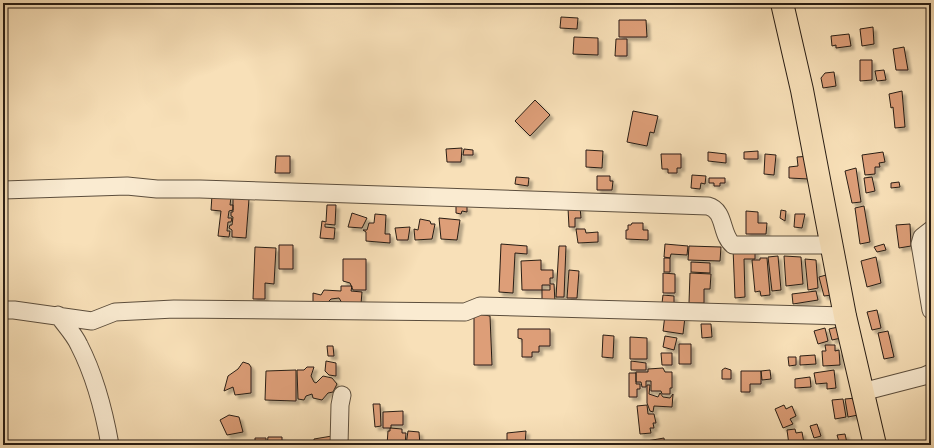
<svg xmlns="http://www.w3.org/2000/svg" width="934" height="448" font-family="Alegreya,serif">
<style>
.building{fill:#dd9e78;stroke:#281d14;filter:url(#shadow)}
.lines{fill:none;stroke-linecap:round;stroke-linejoin:round}
.minor-casing{stroke:#5c4e3d;stroke-width:19}
.major-casing{stroke:#281d14;stroke-width:24}
.minor{stroke:#faebd1;stroke-width:17}
.major{stroke:#f8e0b8;stroke-width:22}
</style>
<defs>
<filter id="shadow"><feDropShadow dx="3.5" dy="3.5" stdDeviation="1" flood-color="#0004"/></filter>
</defs>
<rect width="100%" height="100%" fill="#f8e0b8"/>
<filter id="stains"><feTurbulence type="fractalNoise" baseFrequency=".005" numOctaves="4"/><feColorMatrix values="0 0 0 0 .2 0 0 0 0 .09 0 0 0 0 .02 0 0 0 .5 -.17"/></filter>
<radialGradient id="worn" r=".72"><stop offset=".6" stop-color="#630" stop-opacity="0"/><stop offset="1" stop-color="#630" stop-opacity=".3"/></radialGradient>
<path class="building" d="M 561,17 L 578,18 L 577,29 L 560,28 Z
M 619,20 L 646,20 L 647,37 L 619,37 Z
M 873,27 L 874,44 L 862,46 L 860,29 Z
M 849,34 L 851,46 L 836,48 L 836,45 L 832,46 L 831,36 Z
M 574,37 L 598,38 L 598,55 L 573,54 Z
M 616,39 L 627,39 L 627,56 L 615,56 Z
M 904,47 L 908,70 L 896,70 L 893,49 Z
M 860,60 L 872,60 L 872,80 L 860,81 Z
M 884,70 L 886,80 L 877,81 L 875,71 Z
M 834,72 L 836,86 L 823,88 L 821,78 L 825,73 Z
M 902,91 L 905,127 L 895,128 L 893,107 L 891,108 L 889,94 Z
M 535,100 L 550,115 L 530,136 L 515,121 Z
M 633,111 L 658,116 L 654,133 L 650,132 L 647,146 L 627,142 Z
M 462,148 L 461,162 L 447,162 L 446,149 Z
M 464,149 L 473,150 L 473,155 L 463,155 Z
M 586,150 L 603,151 L 602,168 L 586,167 Z
M 758,151 L 758,159 L 744,159 L 744,152 Z
M 708,152 L 726,154 L 726,163 L 708,161 Z
M 883,152 L 885,162 L 879,163 L 880,167 L 875,167 L 875,174 L 865,175 L 862,155 Z
M 661,154 L 681,154 L 681,168 L 677,168 L 677,173 L 668,173 L 668,169 L 662,169 Z
M 765,154 L 776,155 L 774,175 L 764,174 Z
M 276,156 L 290,156 L 290,173 L 275,173 Z
M 811,156 L 809,179 L 789,178 L 789,167 L 798,166 L 797,157 Z
M 856,168 L 861,202 L 852,203 L 845,171 Z
M 692,175 L 706,176 L 705,184 L 701,183 L 700,189 L 691,188 Z
M 597,176 L 610,176 L 610,181 L 613,181 L 612,190 L 597,190 Z
M 516,177 L 529,178 L 528,186 L 515,184 Z
M 872,177 L 875,191 L 866,193 L 864,178 Z
M 709,178 L 725,178 L 725,183 L 720,183 L 720,186 L 714,186 L 714,183 L 709,183 Z
M 899,182 L 900,187 L 891,188 L 891,183 Z
M 212,195 L 231,197 L 230,205 L 233,205 L 233,210 L 229,211 L 228,218 L 232,218 L 231,222 L 228,222 L 227,231 L 230,231 L 229,237 L 218,236 L 221,211 L 211,210 Z
M 233,198 L 249,199 L 246,238 L 232,237 L 232,230 L 229,228 L 230,225 L 232,225 L 233,217 L 231,216 L 231,212 L 233,212 Z
M 327,205 L 336,205 L 335,225 L 325,224 L 325,227 L 335,228 L 334,239 L 320,238 L 322,221 L 326,222 Z
M 456,206 L 467,206 L 467,212 L 462,211 L 461,214 L 456,213 Z
M 864,206 L 870,242 L 860,244 L 855,208 Z
M 580,207 L 581,218 L 575,218 L 575,227 L 569,227 L 568,208 Z
M 781,210 L 786,211 L 785,221 L 780,218 Z
M 746,211 L 758,212 L 758,223 L 767,223 L 766,234 L 746,234 Z
M 352,213 L 367,218 L 362,228 L 348,227 Z
M 375,214 L 386,215 L 385,234 L 390,234 L 390,243 L 366,241 L 366,232 L 363,230 L 367,230 L 369,223 L 374,223 Z
M 795,214 L 805,214 L 802,228 L 794,227 Z
M 439,218 L 460,220 L 457,240 L 441,239 Z
M 420,219 L 430,221 L 431,224 L 435,224 L 432,239 L 415,240 L 414,229 L 418,230 Z
M 632,223 L 643,223 L 643,230 L 648,230 L 648,240 L 626,239 L 626,230 L 628,230 L 628,225 L 631,225 Z
M 910,224 L 911,246 L 899,248 L 896,225 Z
M 410,227 L 408,240 L 397,240 L 395,228 Z
M 576,229 L 585,229 L 586,233 L 598,232 L 598,242 L 578,243 Z
M 501,244 L 527,246 L 527,254 L 515,253 L 513,293 L 499,292 Z
M 665,244 L 688,246 L 687,255 L 671,254 L 670,258 L 664,257 Z
M 884,244 L 886,250 L 877,252 L 874,247 Z
M 279,245 L 293,245 L 293,269 L 279,269 Z
M 559,246 L 566,246 L 564,297 L 556,297 Z
M 689,246 L 721,247 L 720,261 L 688,260 Z
M 255,247 L 276,248 L 274,284 L 265,283 L 265,299 L 253,299 Z
M 755,247 L 755,259 L 744,259 L 745,297 L 735,298 L 733,248 Z
M 778,256 L 781,290 L 772,291 L 768,257 Z
M 784,256 L 801,257 L 803,284 L 786,286 Z
M 876,257 L 881,283 L 867,287 L 861,261 Z
M 664,258 L 670,258 L 670,272 L 664,272 Z
M 760,258 L 767,258 L 770,295 L 761,296 L 760,291 L 755,292 L 752,260 L 760,260 Z
M 343,259 L 366,259 L 366,290 L 353,290 L 350,283 L 343,281 Z
M 805,259 L 816,260 L 818,288 L 808,290 Z
M 541,260 L 541,270 L 553,270 L 553,278 L 550,278 L 550,284 L 554,284 L 555,302 L 542,302 L 542,290 L 550,290 L 550,285 L 542,285 L 542,290 L 522,290 L 521,261 Z
M 691,262 L 710,263 L 710,273 L 691,272 Z
M 569,270 L 579,271 L 577,298 L 567,298 Z
M 663,273 L 675,274 L 675,293 L 663,293 Z
M 690,273 L 711,274 L 710,289 L 704,289 L 704,303 L 689,303 Z
M 826,275 L 832,295 L 824,296 L 819,277 Z
M 341,286 L 352,286 L 351,291 L 362,292 L 361,304 L 342,303 L 339,298 L 331,299 L 326,304 L 313,304 L 313,293 L 321,295 L 324,290 L 341,291 Z
M 816,291 L 818,300 L 793,304 L 792,294 Z
M 663,295 L 674,296 L 674,304 L 662,303 Z
M 877,310 L 881,328 L 872,330 L 867,312 Z
M 479,314 L 490,316 L 492,365 L 474,365 L 474,317 Z
M 665,315 L 685,317 L 683,334 L 663,331 Z
M 701,324 L 711,324 L 712,337 L 702,338 Z
M 838,327 L 841,338 L 832,340 L 829,329 Z
M 825,328 L 828,341 L 818,344 L 814,331 Z
M 518,329 L 550,329 L 550,346 L 539,346 L 539,352 L 532,352 L 532,357 L 522,357 L 522,339 L 518,338 Z
M 888,331 L 894,357 L 884,359 L 878,333 Z
M 603,335 L 614,336 L 613,358 L 602,357 Z
M 665,336 L 677,338 L 674,350 L 663,347 Z
M 630,337 L 647,338 L 647,359 L 630,359 Z
M 679,344 L 691,344 L 691,364 L 679,364 Z
M 825,345 L 835,345 L 835,351 L 839,350 L 840,365 L 823,366 L 822,351 L 826,351 Z
M 327,346 L 333,346 L 334,356 L 328,356 Z
M 661,353 L 672,353 L 672,365 L 662,365 Z
M 815,355 L 816,364 L 800,365 L 800,356 Z
M 788,357 L 796,357 L 796,365 L 789,366 Z
M 326,361 L 336,363 L 336,376 L 329,375 L 325,371 Z
M 631,361 L 646,363 L 646,370 L 631,370 Z
M 243,362 L 249,364 L 251,367 L 251,393 L 235,395 L 233,387 L 224,391 L 228,376 L 238,369 Z
M 307,367 L 314,367 L 311,376 L 314,382 L 316,383 L 323,376 L 332,378 L 337,384 L 333,392 L 328,393 L 322,400 L 313,398 L 312,394 L 306,396 L 304,400 L 298,399 L 297,370 L 304,370 Z
M 663,368 L 665,372 L 672,372 L 672,388 L 670,388 L 670,394 L 662,394 L 661,391 L 651,391 L 651,381 L 646,381 L 646,387 L 642,387 L 641,382 L 636,382 L 636,372 L 648,372 L 648,369 Z
M 725,368 L 731,370 L 731,379 L 722,379 L 722,370 Z
M 296,370 L 296,401 L 265,400 L 266,371 Z
M 770,370 L 771,379 L 762,380 L 761,371 Z
M 834,370 L 836,388 L 827,389 L 827,383 L 816,384 L 814,373 Z
M 741,371 L 761,371 L 761,384 L 750,384 L 750,392 L 741,392 Z
M 629,373 L 636,373 L 636,384 L 640,384 L 640,389 L 637,389 L 637,397 L 629,397 Z
M 810,377 L 811,387 L 795,388 L 795,379 Z
M 647,385 L 650,385 L 649,394 L 658,397 L 660,393 L 663,397 L 670,398 L 673,394 L 672,407 L 654,406 L 653,412 L 650,411 L 647,403 Z
M 856,398 L 858,415 L 848,417 L 845,399 Z
M 843,399 L 846,417 L 835,419 L 832,400 Z
M 373,404 L 380,404 L 381,426 L 375,427 Z
M 647,405 L 648,414 L 654,414 L 656,423 L 653,423 L 654,428 L 650,428 L 651,433 L 640,434 L 637,406 Z
M 784,405 L 786,409 L 792,406 L 796,416 L 790,419 L 793,424 L 783,428 L 775,409 Z
M 403,411 L 403,425 L 391,425 L 391,428 L 383,428 L 383,412 Z
M 229,415 L 239,417 L 243,432 L 227,435 L 220,420 Z
M 817,424 L 821,436 L 814,438 L 810,426 Z
M 390,428 L 402,429 L 402,433 L 406,433 L 405,445 L 387,445 L 388,431 L 390,431 Z
M 795,429 L 796,433 L 802,432 L 804,443 L 789,445 L 787,430 Z
M 408,431 L 419,432 L 420,445 L 406,445 Z
M 526,431 L 525,445 L 507,445 L 507,433 Z
M 845,434 L 847,443 L 840,445 L 837,435 Z
M 338,435 L 337,445 L 314,445 L 314,439 Z
M 268,437 L 282,437 L 282,445 L 267,445 Z
M 255,438 L 266,438 L 266,445 L 255,445 Z
M 664,438 L 665,445 L 642,445 L 641,442 Z"/>
<g class="lines">
<defs>
<path id="minor" d="M 3,190 L 127,186 L 157,189 L 200,189 L 708,206 C 726,211 720,234 733,245 L 832,245
M 931,230 L 922,237 L 920,244 L 931,310
M 3,310 L 14,310 L 92,321 L 115,312 L 174,309 L 465,312 L 480,306 L 845,316
M 58,315 C 65,325 74,334 79,345 C 95,376 104,411 110,445
M 862,392 L 924,376 L 931,373
M 339,445 L 340,405 L 342,395"/>
<path id="major" d="M 782,3 L 802,90 L 845,316 L 875,445"/>
</defs>
<use href="#minor" class="minor-casing"/>
<use href="#major" class="major-casing"/>
<use href="#minor" class="minor"/>
<use href="#major" class="major"/>
</g>
<rect width="934" height="448" fill="none" stroke="#f8e0b8" stroke-width="16"/>
<rect x="4" y="4" width="926" height="440" fill="none" stroke="#281d14" stroke-width="2"/>
<rect x="8" y="8" width="918" height="432" fill="none" stroke="#281d14"/>
<rect width="100%" height="100%" filter="url(#stains)"/>
<rect width="100%" height="100%" fill="url(#worn)"/>
</svg>
